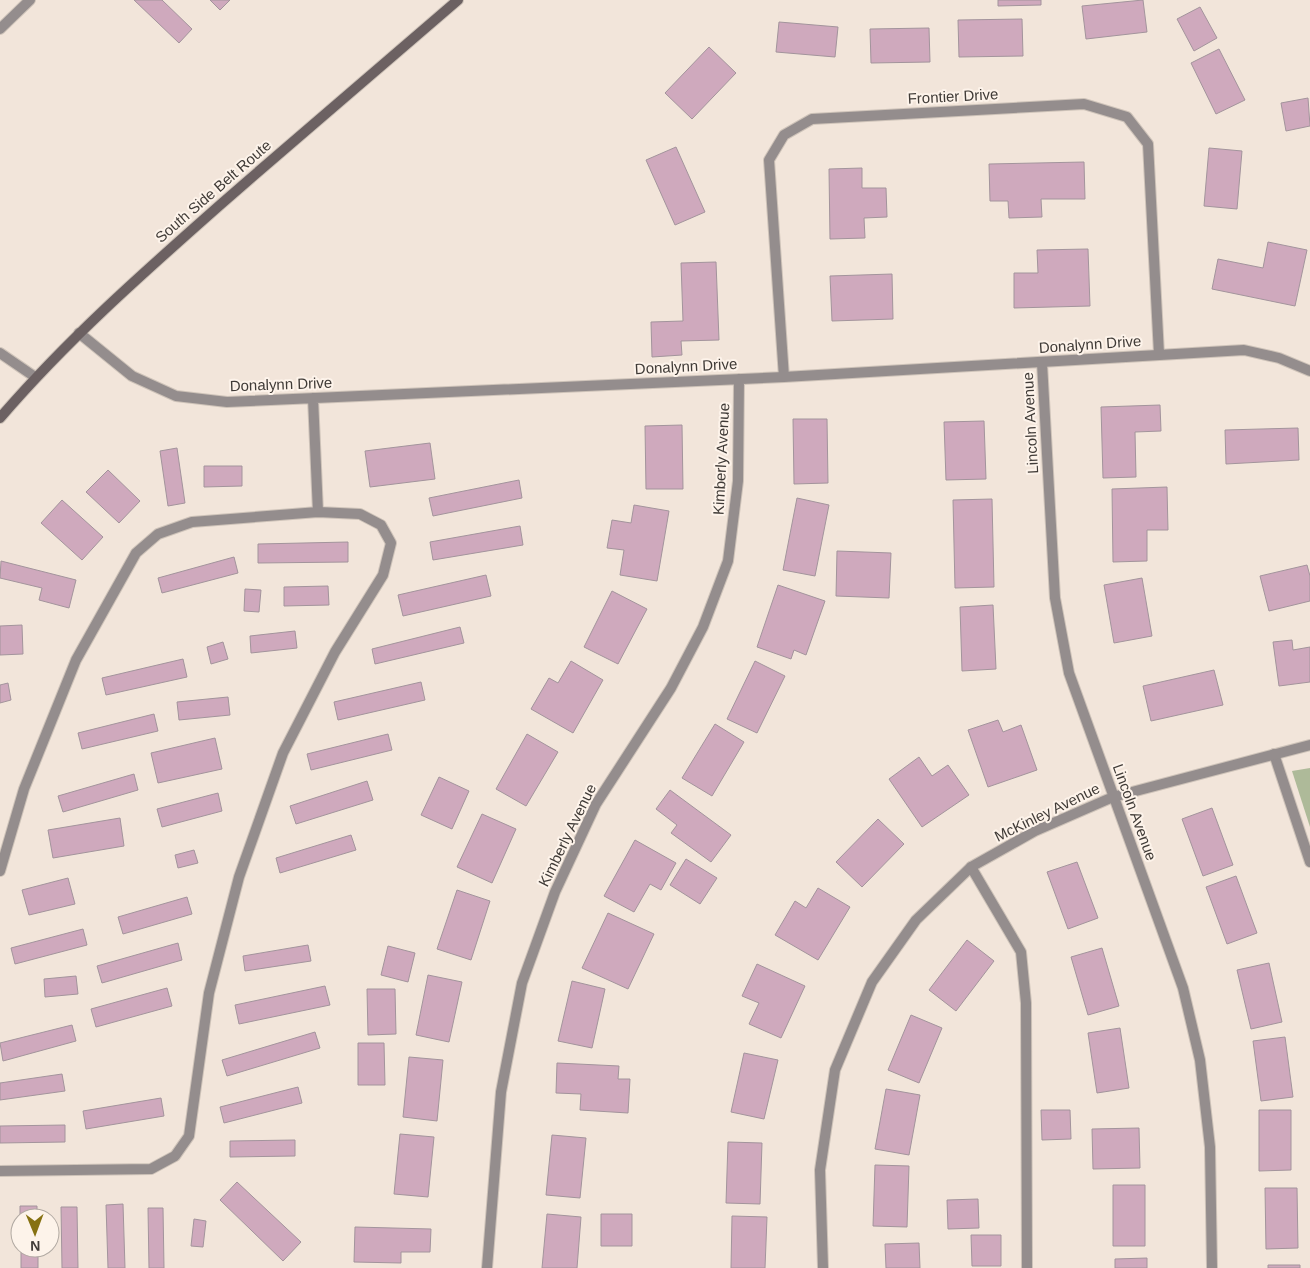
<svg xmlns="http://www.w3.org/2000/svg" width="1310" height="1268" font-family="Helvetica,sans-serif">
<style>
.green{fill:#aeba99}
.building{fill:#cfa9bd;stroke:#a3949c}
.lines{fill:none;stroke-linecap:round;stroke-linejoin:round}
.lane-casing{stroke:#cec3b9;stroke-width:12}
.street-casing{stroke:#cec3b9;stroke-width:12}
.secondary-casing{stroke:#cec3b9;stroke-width:12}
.lane{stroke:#948d8d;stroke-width:10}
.street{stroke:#948d8d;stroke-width:10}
.secondary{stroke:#6c6162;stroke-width:10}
.labels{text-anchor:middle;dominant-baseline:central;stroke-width:4;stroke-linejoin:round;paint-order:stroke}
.street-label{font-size:15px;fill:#403b37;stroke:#fdf3ea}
</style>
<rect width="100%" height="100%" fill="#f2e5da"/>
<path class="green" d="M 1310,768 L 1310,827 L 1292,771 Z"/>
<path class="building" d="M 134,0 L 162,0 L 192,29 L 179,43 Z
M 210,0 L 230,0 L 220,10 Z
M 998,0 L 1041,0 L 1041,5 L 998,6 Z
M 1143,0 L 1147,32 L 1086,39 L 1082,6 Z
M 1200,7 L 1217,38 L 1194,51 L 1177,19 Z
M 1022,19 L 1023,56 L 959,57 L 958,20 Z
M 779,22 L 838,27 L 835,57 L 776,52 Z
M 929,28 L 930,62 L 871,63 L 870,29 Z
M 709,47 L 736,73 L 692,119 L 665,93 Z
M 1219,49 L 1245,100 L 1216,114 L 1191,63 Z
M 1308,98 L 1310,126 L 1286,131 L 1281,103 Z
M 676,147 L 705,212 L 675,225 L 646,160 Z
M 1209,148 L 1242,151 L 1237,209 L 1204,206 Z
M 1084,162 L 1085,199 L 1041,199 L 1042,217 L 1009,218 L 1008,201 L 990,201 L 989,164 Z
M 862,168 L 862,188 L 886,188 L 887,217 L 864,218 L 865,238 L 830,239 L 829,169 Z
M 1268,242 L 1307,250 L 1295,306 L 1212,289 L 1218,259 L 1263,268 Z
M 1088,249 L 1090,306 L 1014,308 L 1014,273 L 1038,273 L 1037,250 Z
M 716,262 L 719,340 L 681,341 L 682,355 L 652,357 L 651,322 L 683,321 L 681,263 Z
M 892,274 L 893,319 L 832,321 L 830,276 Z
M 1160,405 L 1161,431 L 1135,432 L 1136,477 L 1103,478 L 1101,407 Z
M 793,419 L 827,419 L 828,483 L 794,484 Z
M 984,421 L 986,479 L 946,480 L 944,422 Z
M 682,425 L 683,489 L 646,489 L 645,426 Z
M 1298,428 L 1299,460 L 1226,464 L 1225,430 Z
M 430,443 L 435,479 L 370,487 L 365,451 Z
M 177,448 L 185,503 L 168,506 L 160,451 Z
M 204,466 L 242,466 L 242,486 L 204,487 Z
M 108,470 L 140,501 L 119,523 L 86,492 Z
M 519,480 L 522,498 L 433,516 L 429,498 Z
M 1167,487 L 1168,530 L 1147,530 L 1147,561 L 1113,562 L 1112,489 Z
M 797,498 L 829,505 L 815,576 L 783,570 Z
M 992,499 L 994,587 L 955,588 L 953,500 Z
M 62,500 L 103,537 L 82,560 L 41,523 Z
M 634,505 L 669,511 L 657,581 L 620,575 L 624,550 L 607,548 L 612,520 L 631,523 Z
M 520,526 L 523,545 L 433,560 L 430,542 Z
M 348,542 L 348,562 L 258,563 L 258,544 Z
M 837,551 L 891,553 L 889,598 L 836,596 Z
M 234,557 L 238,573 L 162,593 L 158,578 Z
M 1,561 L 76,580 L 69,608 L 39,600 L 42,588 L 0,578 Z
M 1307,565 L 1310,576 L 1310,601 L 1269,611 L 1260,576 Z
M 486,575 L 491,596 L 403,616 L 398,595 Z
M 1142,578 L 1152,636 L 1114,643 L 1104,585 Z
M 778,585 L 825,601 L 806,655 L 794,650 L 791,659 L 757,647 Z
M 328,586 L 329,605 L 284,606 L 284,587 Z
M 245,589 L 261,590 L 259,612 L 244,611 Z
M 612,591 L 647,609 L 618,664 L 584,647 Z
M 993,605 L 996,669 L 962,671 L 960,607 Z
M 22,625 L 23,654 L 0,655 L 0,626 Z
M 460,627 L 464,643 L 375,664 L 372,649 Z
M 295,631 L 297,648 L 251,653 L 250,636 Z
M 1292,640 L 1293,650 L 1310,647 L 1310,682 L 1279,686 L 1273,642 Z
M 223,642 L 228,659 L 211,664 L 207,647 Z
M 183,659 L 187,677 L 106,695 L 102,678 Z
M 571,661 L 603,680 L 573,733 L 531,709 L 549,678 L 558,683 Z
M 755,661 L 785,676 L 757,733 L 727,719 Z
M 1214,670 L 1223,705 L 1151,721 L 1143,686 Z
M 421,682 L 425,700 L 338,720 L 334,702 Z
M 8,683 L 11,700 L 0,703 L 0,685 Z
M 228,697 L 230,715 L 179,720 L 177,702 Z
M 154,714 L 158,731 L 82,749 L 78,733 Z
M 998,720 L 1003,732 L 1021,725 L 1037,770 L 988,787 L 968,730 Z
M 715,724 L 744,742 L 712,796 L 682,778 Z
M 388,734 L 392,750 L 311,770 L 307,754 Z
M 527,734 L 558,752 L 526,806 L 496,789 Z
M 215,738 L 222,769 L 158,783 L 151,753 Z
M 919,757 L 932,776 L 948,765 L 969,795 L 922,827 L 889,779 Z
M 134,774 L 138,790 L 63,812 L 58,796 Z
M 439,777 L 469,791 L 452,829 L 421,815 Z
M 367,781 L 373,800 L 296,824 L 290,806 Z
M 670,790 L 731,835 L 711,862 L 671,833 L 677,825 L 656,809 Z
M 218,793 L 222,811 L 162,827 L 157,809 Z
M 1212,808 L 1233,865 L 1203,876 L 1182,819 Z
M 482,814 L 516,829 L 492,883 L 457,867 Z
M 120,818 L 124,846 L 53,858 L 48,830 Z
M 878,819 L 904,844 L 862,887 L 836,862 Z
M 351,835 L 356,850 L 280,873 L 276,858 Z
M 635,840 L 676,863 L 661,890 L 650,884 L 634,912 L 604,896 Z
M 194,850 L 198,863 L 178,868 L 175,855 Z
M 686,859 L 717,878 L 700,904 L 670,885 Z
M 1077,862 L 1098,918 L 1068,929 L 1047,872 Z
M 1236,876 L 1257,933 L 1227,944 L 1206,887 Z
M 68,878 L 75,904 L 29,915 L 22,890 Z
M 818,888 L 850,907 L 818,960 L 775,935 L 795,901 L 806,908 Z
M 457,890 L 490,901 L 471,960 L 437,949 Z
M 187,897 L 192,914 L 123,934 L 118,917 Z
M 608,913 L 654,934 L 628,989 L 582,968 Z
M 83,929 L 87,945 L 15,964 L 11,948 Z
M 967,940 L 994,961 L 956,1011 L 929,990 Z
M 178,943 L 182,960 L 102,983 L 97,966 Z
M 308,945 L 311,961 L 245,971 L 243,956 Z
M 388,946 L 415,953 L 408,982 L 381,975 Z
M 1102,948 L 1119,1006 L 1088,1015 L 1071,957 Z
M 1269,963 L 1282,1022 L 1251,1029 L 1237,970 Z
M 757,964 L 805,986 L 781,1038 L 749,1024 L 759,1003 L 742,996 Z
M 428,975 L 462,982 L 449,1042 L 416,1035 Z
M 76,976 L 78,994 L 45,997 L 44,979 Z
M 572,981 L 605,989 L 592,1048 L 558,1041 Z
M 325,986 L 330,1005 L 239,1024 L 235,1005 Z
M 167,988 L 172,1006 L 96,1027 L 91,1009 Z
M 367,989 L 395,989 L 396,1034 L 368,1035 Z
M 911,1015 L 942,1028 L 919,1083 L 888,1070 Z
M 72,1025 L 76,1041 L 3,1061 L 0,1043 Z
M 1120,1028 L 1129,1088 L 1097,1093 L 1088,1033 Z
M 315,1032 L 320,1048 L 227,1076 L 222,1060 Z
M 1285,1037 L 1293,1097 L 1261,1101 L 1253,1041 Z
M 358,1043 L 384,1043 L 385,1085 L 358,1085 Z
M 744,1053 L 778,1060 L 764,1119 L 731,1112 Z
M 409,1057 L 443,1060 L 437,1121 L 403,1117 Z
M 557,1063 L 619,1066 L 618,1079 L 630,1079 L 628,1113 L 580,1110 L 581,1094 L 556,1093 Z
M 62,1074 L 65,1091 L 0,1100 L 0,1083 Z
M 298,1087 L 302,1103 L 224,1123 L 220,1107 Z
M 886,1089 L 920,1095 L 909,1155 L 875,1149 Z
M 161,1098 L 164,1116 L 86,1129 L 83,1111 Z
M 1041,1110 L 1070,1110 L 1071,1139 L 1042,1140 Z
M 1259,1110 L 1291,1110 L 1291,1170 L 1259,1171 Z
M 65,1125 L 65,1142 L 0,1143 L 0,1126 Z
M 1139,1128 L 1140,1168 L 1093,1169 L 1092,1129 Z
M 400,1134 L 434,1137 L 428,1197 L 394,1194 Z
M 552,1135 L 586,1138 L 580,1198 L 546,1195 Z
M 295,1140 L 295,1156 L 230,1157 L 230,1141 Z
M 728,1142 L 762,1143 L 760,1204 L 726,1203 Z
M 875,1165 L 909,1166 L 907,1227 L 873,1226 Z
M 237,1182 L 301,1242 L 283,1261 L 220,1200 Z
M 1113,1185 L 1145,1185 L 1145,1246 L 1113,1246 Z
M 1265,1188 L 1297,1188 L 1298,1248 L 1266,1249 Z
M 978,1199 L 979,1228 L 948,1229 L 947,1200 Z
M 123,1204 L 125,1268 L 108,1268 L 106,1205 Z
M 20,1206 L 37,1206 L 37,1218 L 20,1218 Z
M 61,1207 L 77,1207 L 78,1268 L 62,1268 Z
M 148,1208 L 163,1208 L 164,1268 L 149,1268 Z
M 547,1214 L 581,1217 L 577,1268 L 542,1268 Z
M 601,1214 L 632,1214 L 632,1246 L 601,1246 Z
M 732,1216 L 767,1217 L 765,1268 L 731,1268 Z
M 194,1219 L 206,1221 L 203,1247 L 191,1246 Z
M 355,1227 L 431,1229 L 430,1252 L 401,1252 L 401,1263 L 354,1262 Z
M 971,1235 L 1001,1235 L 1001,1266 L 972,1266 Z
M 919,1243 L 920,1268 L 886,1268 L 885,1244 Z
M 21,1248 L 38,1248 L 38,1268 L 21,1268 Z
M 1147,1258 L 1147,1268 L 1115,1268 L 1115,1259 Z
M 1268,1265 L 1300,1265 L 1300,1268 L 1268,1268 Z"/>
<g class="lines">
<defs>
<path id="lane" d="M 1274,754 L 1310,862
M 971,867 L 1021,952 L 1026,1003 L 1027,1268"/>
<path id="street" d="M 0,29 L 30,0
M 79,333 L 132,376 L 176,396 L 227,402 L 784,377 L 1244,350 L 1279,358 L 1310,371
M 0,353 L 35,377
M 1042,363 L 1055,598 L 1069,673 L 1183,988 L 1200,1060 L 1210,1147 L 1212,1268
M 784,377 L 769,160 L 784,135 L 812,119 L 1084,104 L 1127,117 L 1148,144 L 1159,354
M 313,398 L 318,512
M 0,871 L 24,789 L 76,660 L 136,553 L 158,534 L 192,522 L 318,512 L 360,514 L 381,525 L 391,543 L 383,575 L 335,652 L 283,753 L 239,877 L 209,993 L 189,1136 L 175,1156 L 151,1169 L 0,1171
M 487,1268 L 501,1092 L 522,983 L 555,892 L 596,804 L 671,688 L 703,627 L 728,561 L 738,481 L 739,379
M 823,1268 L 820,1170 L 835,1070 L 872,982 L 916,920 L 971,867 L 1035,831 L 1113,797 L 1310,745"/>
<path id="secondary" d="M 0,418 C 67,340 143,273 220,205 C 299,136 379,68 458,0"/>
</defs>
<use href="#lane" class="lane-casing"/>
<use href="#street" class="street-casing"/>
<use href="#secondary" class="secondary-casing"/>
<use href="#lane" class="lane"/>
<use href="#street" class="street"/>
<use href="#secondary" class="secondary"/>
</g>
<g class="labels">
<g class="street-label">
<text transform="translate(953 96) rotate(-3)">Frontier Drive</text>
<text transform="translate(213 191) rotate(-41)">South Side Belt Route</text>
<text transform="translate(1090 344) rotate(-4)">Donalynn Drive</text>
<text transform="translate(686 366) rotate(-3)">Donalynn Drive</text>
<text transform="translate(281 384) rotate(-2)">Donalynn Drive</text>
<text transform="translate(1030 423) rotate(-93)">Lincoln Avenue</text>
<text transform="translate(721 459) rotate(-87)">Kimberly Avenue</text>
<text transform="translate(1047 812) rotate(-26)">McKinley Avenue</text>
<text transform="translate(1135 812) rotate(70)">Lincoln Avenue</text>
<text transform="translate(567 835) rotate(-64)">Kimberly Avenue</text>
</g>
</g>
<g transform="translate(35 1233) rotate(179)"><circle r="24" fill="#fdf3ea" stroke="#b1a9a2"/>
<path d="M0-4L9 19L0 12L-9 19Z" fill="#867111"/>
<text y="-8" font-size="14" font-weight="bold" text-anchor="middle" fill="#403b37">N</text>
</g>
</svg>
